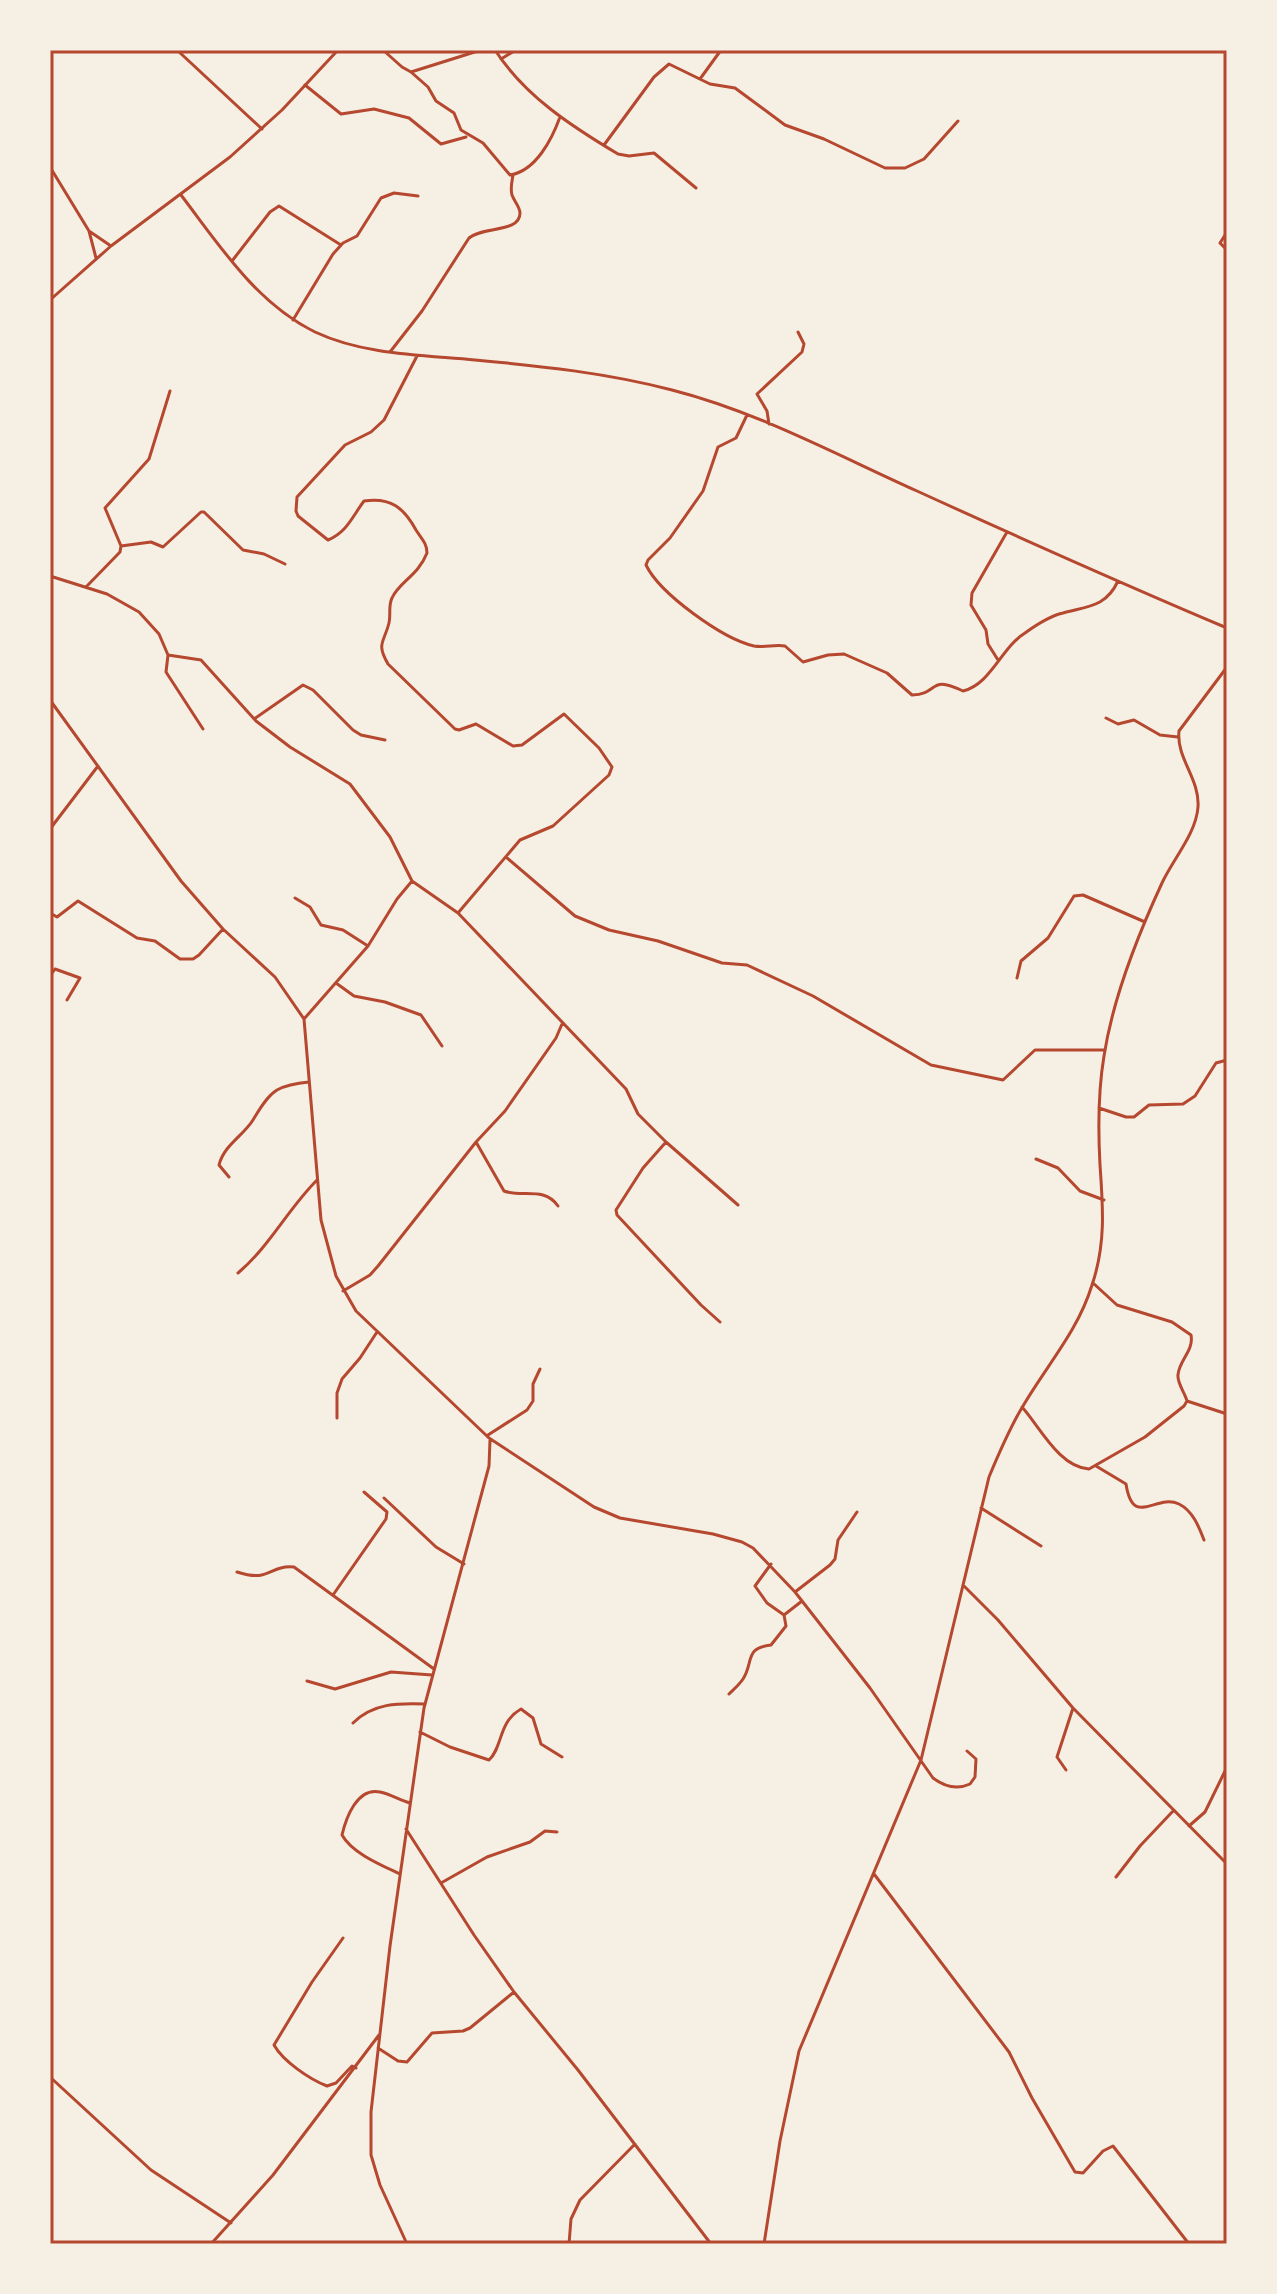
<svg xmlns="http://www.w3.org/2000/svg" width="1277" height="2294" font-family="Lato,sans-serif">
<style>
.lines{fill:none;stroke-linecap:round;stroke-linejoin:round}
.minor{stroke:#b5482f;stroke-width:3}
.tertiary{stroke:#b5482f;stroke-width:3}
.neatline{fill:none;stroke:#b5482f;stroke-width:3}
</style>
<rect width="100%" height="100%" fill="#f6efe4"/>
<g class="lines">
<path class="minor" d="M 177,50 L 262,129
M 383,50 L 402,67 L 411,72 L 481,50
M 495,50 C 525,96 571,126 618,154 L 629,156 L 654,153 L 696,188
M 50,54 L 53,50
M 501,59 L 516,50
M 411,72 L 428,87 L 436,101 L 454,113 L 461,130 L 483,143 L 510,175 C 536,171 552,139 560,117
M 700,79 L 721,50
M 305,85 L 341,114 L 374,109 L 409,118 L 441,144 L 466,137
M 604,145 L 654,77 L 669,64 L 710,84 L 735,88 L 785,125 L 824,139 L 885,168 L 905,168 L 924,159 L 958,121
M 181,195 C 220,246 256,303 315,332 C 364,355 422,355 475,360 C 541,366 607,373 672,390 C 758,412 837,455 917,491 C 1020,538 1123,584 1227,628
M 1227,232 L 1220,243 L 1227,250
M 232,261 L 270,212 L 279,206 L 341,245
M 293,320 L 333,254 L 343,243 L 357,236 L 381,198 L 394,193 L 418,196
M 390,352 L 422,311 L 469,238 C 483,226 520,233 520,213 C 520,207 514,201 512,195 C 510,188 512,182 513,175
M 417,356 L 384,420 L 371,432 L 345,445 L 297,497 L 296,511 L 298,516 L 328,540 C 347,532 352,517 364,501 C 391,497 404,508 416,530 C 421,538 427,543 427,553 C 418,576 399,582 392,598 C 388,606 391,615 389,623 C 384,643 376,643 388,664 L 455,729 L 459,730 L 476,724 L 513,746 L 522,745 L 564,714 L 599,748 L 612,767 L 609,775 L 553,826 L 520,840 L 458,913
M 747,415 L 736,438 L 718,447 L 703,491 L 670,538 L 648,560 L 646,565 C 660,594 723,639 754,646 C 765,648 775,644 785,646 L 803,662 L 828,655 L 844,654 L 887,673 L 912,695 C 940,694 928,674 963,691 C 991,684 1001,648 1025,633 C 1036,625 1050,616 1063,613 C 1088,606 1106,607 1118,581
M 769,424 L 767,411 L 757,394 L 802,352 L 804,344 L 798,332
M 121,546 L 151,542 L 163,547 L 201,512 L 204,512 L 243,550 L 264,554 L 285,564
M 50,576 L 107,594 L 139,612 L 159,634 L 168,655 L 166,672 L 203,729
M 87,586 L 120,552 L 121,546 L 105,508 L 149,459 L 170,391
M 168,655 L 201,660 L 256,721 L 290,747 L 350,784 L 390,837 L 412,881 L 458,913 L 626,1089 L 638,1114 L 666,1142 L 643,1168 L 616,1210 L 617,1215 L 701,1305 L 720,1322
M 998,660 L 988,644 L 986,630 L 971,605 L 972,593 L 1007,532
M 50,700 L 181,881 L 223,929 L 275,977 L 304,1019 L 321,1220 L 336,1276 L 356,1311 L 489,1438 L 594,1507 L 620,1518 L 713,1534 L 742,1542 L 753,1548 L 795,1592 L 870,1688 L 933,1778 C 945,1787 957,1790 970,1784 L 975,1777 L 976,1759 L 967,1751
M 1106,718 L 1118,724 L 1134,720 L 1160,735 L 1178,737
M 254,719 L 303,685 L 313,690 L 353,730 L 361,735 L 385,740
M 50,829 L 98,766
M 506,857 L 575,916 L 609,930 L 658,941 L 722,963 L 747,965 L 813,996 L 931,1065 L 1003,1080 L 1035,1050 L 1105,1050
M 295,898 L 310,907 L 321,925 L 343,930 L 368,946
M 50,913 L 57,917 L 78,901 L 137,938 L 155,941 L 180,959 L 193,959 L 199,955 L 223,929
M 50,976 L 55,969 L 80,978 L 67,1000
M 1017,978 L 1021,961 L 1048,938 L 1074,896 L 1083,895 L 1145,922
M 336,983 L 354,996 L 385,1002 L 421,1015 L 442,1046
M 304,1019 L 368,946 L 397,899 L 412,881
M 1099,1108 L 1126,1117 L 1134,1117 L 1149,1105 L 1183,1104 L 1195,1096 L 1216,1063 L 1227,1060
M 476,1142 L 504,1191 C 522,1198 544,1186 558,1206
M 666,1142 L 738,1205
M 1036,1159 L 1058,1168 L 1080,1191 L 1104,1200
M 229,1177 L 219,1165 C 224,1145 243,1136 253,1120 C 259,1110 267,1096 277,1090 C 286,1085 298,1083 309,1082
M 238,1273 C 269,1247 288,1209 317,1180
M 343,1291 L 370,1275 L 378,1266 L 476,1142 L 505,1111 L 556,1038 L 562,1024
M 1187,1401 L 1227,1414
M 1022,1407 C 1040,1427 1059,1467 1089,1469 L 1145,1437 L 1184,1406 L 1187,1401 C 1185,1393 1177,1383 1178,1375 C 1179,1360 1194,1351 1191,1335 L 1172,1322 L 1117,1305 L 1093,1283
M 337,1418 L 337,1393 L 342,1379 L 360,1358 L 377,1332
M 488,1435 L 527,1410 L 533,1401 L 533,1384 L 540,1369
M 1096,1466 L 1126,1484 C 1133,1529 1156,1493 1179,1504 C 1193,1511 1199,1527 1204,1540
M 384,1498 L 436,1547 L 464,1564
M 981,1508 L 1041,1546
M 237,1572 C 271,1583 268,1565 294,1567 L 434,1669
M 963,1585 L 998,1620 L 1073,1708 L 1227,1864
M 795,1592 L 830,1565 L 835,1559 L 838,1540 L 857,1512
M 333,1595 L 386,1519 L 387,1512 L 364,1492
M 784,1615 L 802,1601
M 307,1681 L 335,1689 L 391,1672 L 432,1675
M 729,1694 C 734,1689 739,1685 743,1679 C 754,1662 744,1648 771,1645 L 786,1626 L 784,1615 L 767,1603 L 755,1586 L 771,1564
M 353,1723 C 373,1703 398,1703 425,1704
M 420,1732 L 450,1747 L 489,1760 C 503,1747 498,1722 521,1709 L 533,1718 L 541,1744 L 562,1757
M 1066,1770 L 1057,1757 L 1073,1708
M 1189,1826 L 1205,1812 L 1227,1767
M 406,1829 L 474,1935 L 514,1992 L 578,2070 L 711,2244
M 400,1874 C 381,1865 352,1853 342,1835 C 346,1818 357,1787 380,1792 C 390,1794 400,1800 410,1803
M 874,1874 L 1009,2052 L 1032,2098 L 1075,2172 L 1083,2173 L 1103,2151 L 1113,2146 L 1189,2244
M 1116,1877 L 1140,1846 L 1174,1810
M 441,1883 L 487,1857 L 530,1842 L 545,1831 L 557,1832
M 343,1938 L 312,1982 L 274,2045 C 283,2061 309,2079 327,2086 L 336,2083 L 352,2066 L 356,2068
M 378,2048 L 398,2061 L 407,2062 L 432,2033 L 463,2031 L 470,2028 L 514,1992
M 50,2077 L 151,2170 L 231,2223
M 211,2244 L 273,2175 L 379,2035
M 407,2244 L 380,2185 L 371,2155 L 371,2112 L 390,1946 L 424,1708 L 489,1466 L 490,1440
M 569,2244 L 571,2219 L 580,2200 L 635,2144
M 764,2244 L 780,2141 L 799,2051 L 921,1760 L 989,1477 C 999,1453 1009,1429 1023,1406 C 1047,1365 1078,1331 1092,1285 C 1106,1244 1103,1207 1100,1165 C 1098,1129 1098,1092 1104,1056 C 1113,997 1137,937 1162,883 C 1173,859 1196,834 1198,807 C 1200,779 1176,758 1179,731 L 1227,667"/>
<path class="tertiary" d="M 50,167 L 89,231 L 96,258
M 89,231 L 111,246
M 50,300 L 111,246 L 230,157 L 282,110 L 338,50"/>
</g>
<rect width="1277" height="2294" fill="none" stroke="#f6efe4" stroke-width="104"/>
<rect x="52" y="52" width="1173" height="2190" class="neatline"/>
</svg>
